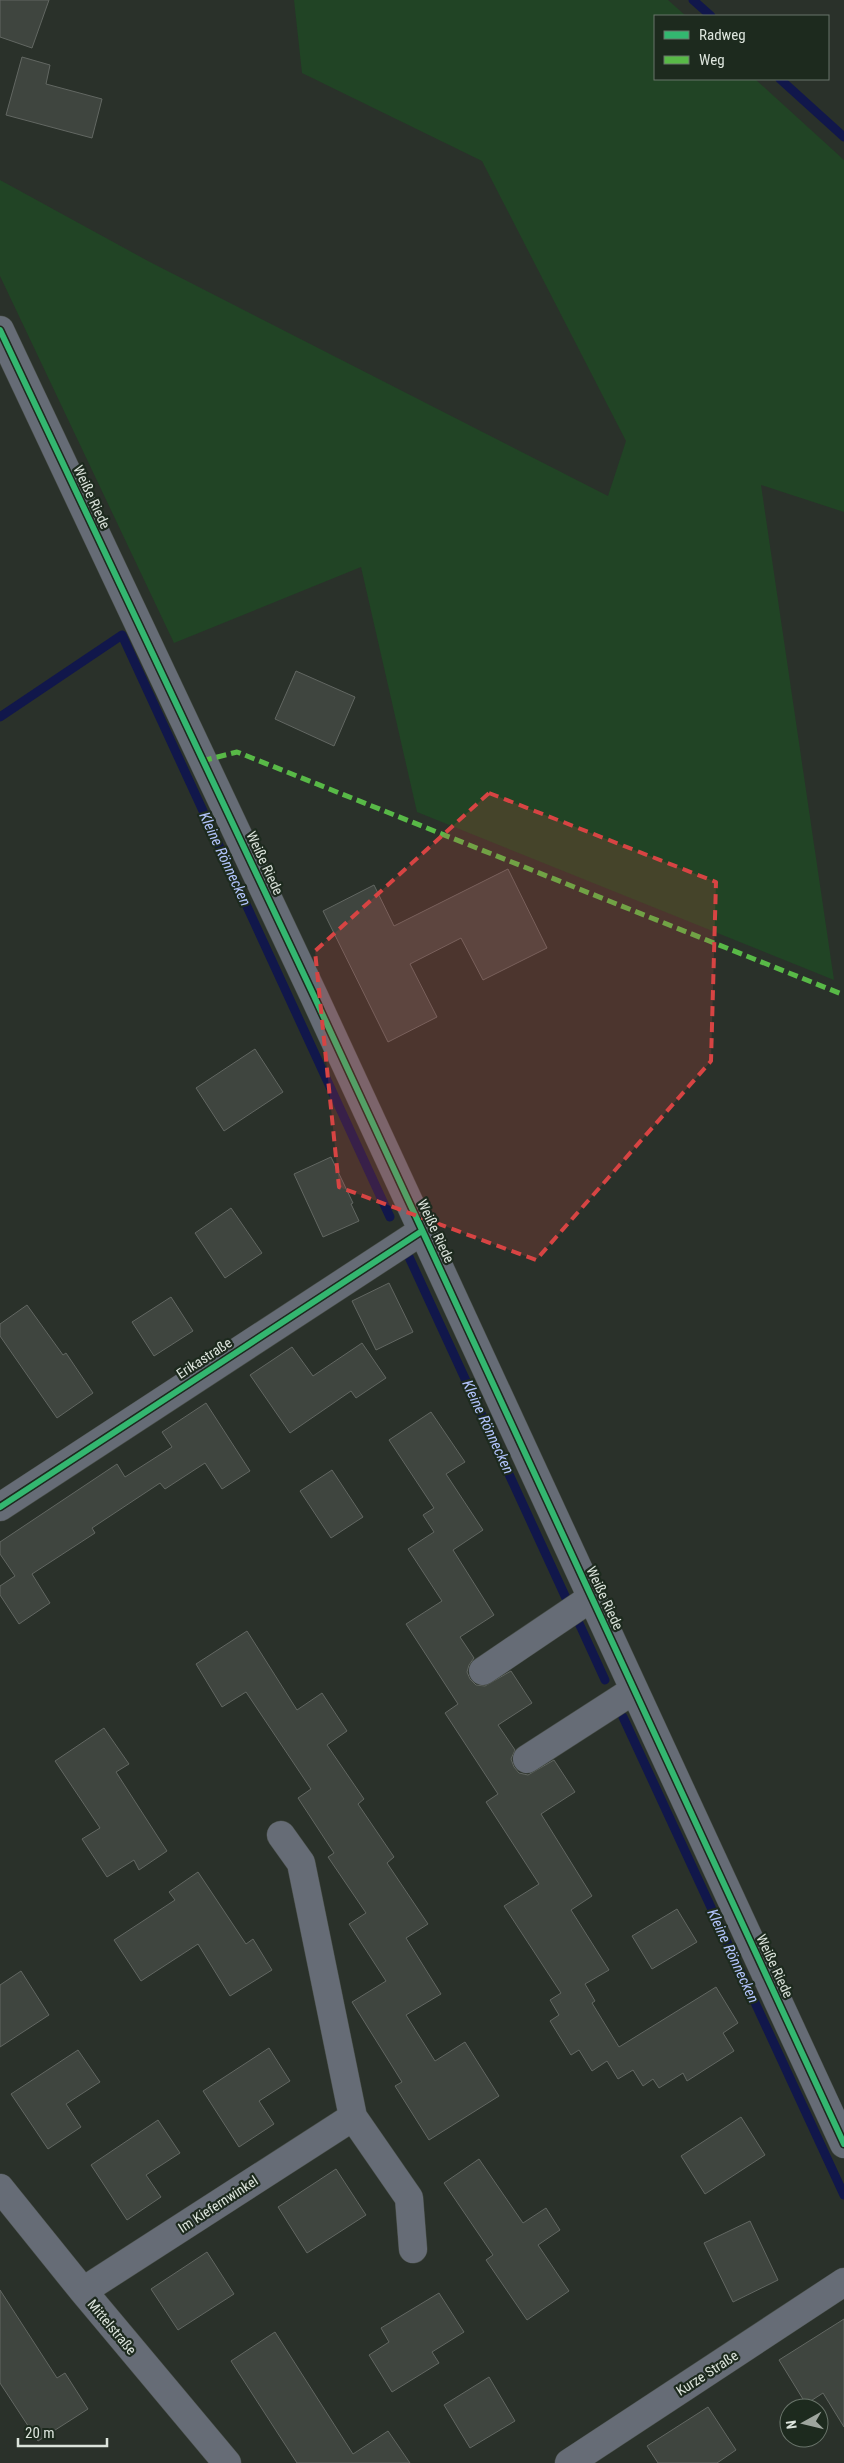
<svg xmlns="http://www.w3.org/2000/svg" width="844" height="2463" font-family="'Roboto Condensed',sans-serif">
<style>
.green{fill:#214425}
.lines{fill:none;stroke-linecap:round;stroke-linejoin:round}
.stream{stroke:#11174b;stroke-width:9}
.building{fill:#3f453f;stroke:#626762}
.minor-casing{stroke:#474d47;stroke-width:29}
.minor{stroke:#666c76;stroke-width:28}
.quiet{stroke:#58b947;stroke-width:5;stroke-dasharray:10 5;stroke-linecap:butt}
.cycleway-casing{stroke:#1d2a1e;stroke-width:9}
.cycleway{stroke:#33b770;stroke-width:6}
.marked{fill:#d74443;fill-opacity:0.2;stroke:#d74443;stroke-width:4;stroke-dasharray:10 6;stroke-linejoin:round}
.labels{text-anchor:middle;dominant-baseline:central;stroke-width:4.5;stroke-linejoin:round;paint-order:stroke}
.street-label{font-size:14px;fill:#dce4dc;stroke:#1d2a1e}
.water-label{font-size:15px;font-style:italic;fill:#b1c3fb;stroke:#1d2a1e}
</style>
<rect width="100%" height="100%" fill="#2a312a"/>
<path class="green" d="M 294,0 L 668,0 L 686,16 L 655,16 L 655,79 L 755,79 L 844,160 L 844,512 L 761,485 L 834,980 L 417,812 L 361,567 L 174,643 L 0,276 L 0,180 L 148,261 L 608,496 L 626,441 L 482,161 L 302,73 Z"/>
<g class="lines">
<path class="stream" d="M 693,0 L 711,16
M 780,79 L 844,137
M 0,717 L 122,635 L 390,1217
M 409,1257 L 566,1598
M 578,1621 L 605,1680
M 623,1717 L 844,2195"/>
</g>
<path class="building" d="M 0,0 L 49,0 L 32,48 L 0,37 Z
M 22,57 L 50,65 L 46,84 L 102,99 L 92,138 L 6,115 Z
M 296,671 L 355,697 L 334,746 L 275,719 Z
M 508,869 L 547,948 L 483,980 L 461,938 L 410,964 L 437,1017 L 388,1042 L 323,911 L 374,885 L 394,926 Z
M 255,1049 L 283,1092 L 224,1131 L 196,1088 Z
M 331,1157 L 353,1203 L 351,1204 L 359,1221 L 323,1237 L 294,1174 Z
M 231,1208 L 262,1253 L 225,1278 L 195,1233 Z
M 389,1283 L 413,1332 L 376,1350 L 352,1301 Z
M 171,1297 L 193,1331 L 154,1356 L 132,1322 Z
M 27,1305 L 63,1355 L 66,1353 L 93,1393 L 57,1418 L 0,1336 L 0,1324 Z
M 362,1343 L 386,1378 L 356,1398 L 351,1391 L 290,1433 L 250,1375 L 292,1347 L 313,1376 Z
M 206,1403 L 250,1471 L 222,1489 L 205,1463 L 165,1489 L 160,1483 L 92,1528 L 95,1533 L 32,1574 L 50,1603 L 19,1624 L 0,1595 L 0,1586 L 15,1576 L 0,1554 L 0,1542 L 117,1464 L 125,1477 L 172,1447 L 162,1432 Z
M 431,1412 L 465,1462 L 446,1474 L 483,1530 L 453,1550 L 494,1615 L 460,1637 L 474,1658 L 469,1665 L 467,1672 L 470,1679 L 476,1685 L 485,1686 L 511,1671 L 532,1703 L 498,1725 L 515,1750 L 511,1759 L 514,1767 L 519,1773 L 528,1775 L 554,1760 L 575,1792 L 541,1814 L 592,1896 L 571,1910 L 609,1970 L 585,1984 L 595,2001 L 592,2003 L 619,2047 L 716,1987 L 738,2023 L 723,2033 L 734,2051 L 687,2081 L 683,2073 L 659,2088 L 653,2079 L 643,2086 L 633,2070 L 618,2079 L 607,2061 L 592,2071 L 579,2050 L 571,2055 L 550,2021 L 559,2015 L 550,2000 L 561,1993 L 504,1906 L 539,1884 L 486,1802 L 498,1794 L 445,1713 L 458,1704 L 406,1624 L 442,1601 L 408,1549 L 434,1532 L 423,1515 L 434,1508 L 389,1440 Z
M 332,1470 L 363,1517 L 331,1538 L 300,1491 Z
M 247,1631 L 297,1710 L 322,1693 L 347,1731 L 327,1745 L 364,1799 L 358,1804 L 394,1857 L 387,1863 L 428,1924 L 406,1938 L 441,1994 L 406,2015 L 435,2061 L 465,2042 L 499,2096 L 429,2140 L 395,2086 L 402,2082 L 352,2002 L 386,1981 L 349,1924 L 366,1913 L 328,1857 L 334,1853 L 298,1798 L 311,1789 L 246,1692 L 222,1707 L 196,1664 Z
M 104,1728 L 129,1764 L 116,1772 L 167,1851 L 139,1870 L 134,1860 L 107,1877 L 82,1839 L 100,1828 L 55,1761 Z
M 198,1872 L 246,1944 L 253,1939 L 272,1970 L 230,1996 L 198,1944 L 141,1981 L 114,1940 L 175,1900 L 169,1892 Z
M 677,1909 L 697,1942 L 652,1969 L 632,1936 Z
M 21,1971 L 49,2015 L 0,2047 L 0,1985 Z
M 269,2048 L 290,2081 L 259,2101 L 274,2124 L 239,2147 L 203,2091 Z
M 78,2050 L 100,2082 L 66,2104 L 81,2127 L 48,2149 L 11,2094 Z
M 741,2117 L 765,2155 L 705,2194 L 681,2156 Z
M 158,2120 L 180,2153 L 146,2175 L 161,2197 L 127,2220 L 91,2165 Z
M 479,2159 L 523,2223 L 546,2208 L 560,2230 L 538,2245 L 569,2291 L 527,2320 L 486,2260 L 493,2255 L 444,2183 Z
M 336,2169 L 366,2215 L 307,2253 L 278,2207 Z
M 750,2221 L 778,2280 L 733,2302 L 704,2243 Z
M 207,2252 L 234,2294 L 178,2330 L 151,2289 Z
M 0,2290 L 57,2378 L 65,2373 L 88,2409 L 38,2441 L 0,2383 Z
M 439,2293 L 464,2332 L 432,2352 L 439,2363 L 392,2392 L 369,2355 L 389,2342 L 381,2328 Z
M 844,2319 L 844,2427 L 823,2393 L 806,2404 L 779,2360 Z
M 275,2332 L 353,2454 L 388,2431 L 410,2463 L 297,2463 L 231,2361 Z
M 489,2377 L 515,2421 L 470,2448 L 444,2405 Z
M 708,2407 L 736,2450 L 717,2463 L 658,2463 L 647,2446 Z"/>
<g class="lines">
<defs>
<path id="minor" d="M 0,330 L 314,996 L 844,2144
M 0,1507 L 422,1231
M 483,1671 L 591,1598
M 527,1759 L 634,1690
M 281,1835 L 301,1863 L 353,2117
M 0,2188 L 83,2291 L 227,2463
M 83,2291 L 353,2117 L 409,2198 L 413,2249
M 569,2463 L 844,2282"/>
</defs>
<use href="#minor" class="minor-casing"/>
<use href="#minor" class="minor"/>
<path class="quiet" d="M 202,761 L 237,752 L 844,995"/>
<defs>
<path id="cycleway" d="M 0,330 L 314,996 L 844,2144
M 0,1507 L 422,1231"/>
</defs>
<use href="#cycleway" class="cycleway-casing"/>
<use href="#cycleway" class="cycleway"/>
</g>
<path class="marked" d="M 489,793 L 716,882 L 711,1061 L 536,1260 L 339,1187 L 315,951 Z"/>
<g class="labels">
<g class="street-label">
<text transform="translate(92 497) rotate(65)">Weiße Riede</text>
<text transform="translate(265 863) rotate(65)">Weiße Riede</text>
<text transform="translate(436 1231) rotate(65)">Weiße Riede</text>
<text transform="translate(204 1358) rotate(-33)">Erikastraße</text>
<text transform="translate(605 1598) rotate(65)">Weiße Riede</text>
<text transform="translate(775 1966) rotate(65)">Weiße Riede</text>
<text transform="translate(218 2204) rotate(-33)">Im Kiefernwinkel</text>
<text transform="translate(112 2327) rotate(50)">Mittelstraße</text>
<text transform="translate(707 2373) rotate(-33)">Kurze Straße</text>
</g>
<g class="water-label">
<text transform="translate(225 859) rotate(65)">Kleine Rönnecken</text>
<text transform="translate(488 1427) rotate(65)">Kleine Rönnecken</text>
<text transform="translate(733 1956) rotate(65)">Kleine Rönnecken</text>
</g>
</g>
<rect x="654" y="15" width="175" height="65" fill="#1d2a1e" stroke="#69746a"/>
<rect x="664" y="31" width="25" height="8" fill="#33b770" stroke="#69746a"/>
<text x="699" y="40" font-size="15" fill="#dce4dc">Radweg</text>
<rect x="664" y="56" width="25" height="8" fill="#58b947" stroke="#69746a"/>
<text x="699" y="65" font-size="15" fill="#dce4dc">Weg</text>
<g transform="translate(804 2423) rotate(262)"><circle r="24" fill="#1d2a1e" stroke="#69746a"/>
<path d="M0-4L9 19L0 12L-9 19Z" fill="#9ea59e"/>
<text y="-8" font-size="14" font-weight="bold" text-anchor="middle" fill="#dce4dc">N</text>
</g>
<path d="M18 2438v8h89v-8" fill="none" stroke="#dce4dc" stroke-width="2.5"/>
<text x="25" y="2438" font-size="15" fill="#dce4dc" stroke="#1d2a1e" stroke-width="4" paint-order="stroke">20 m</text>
</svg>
